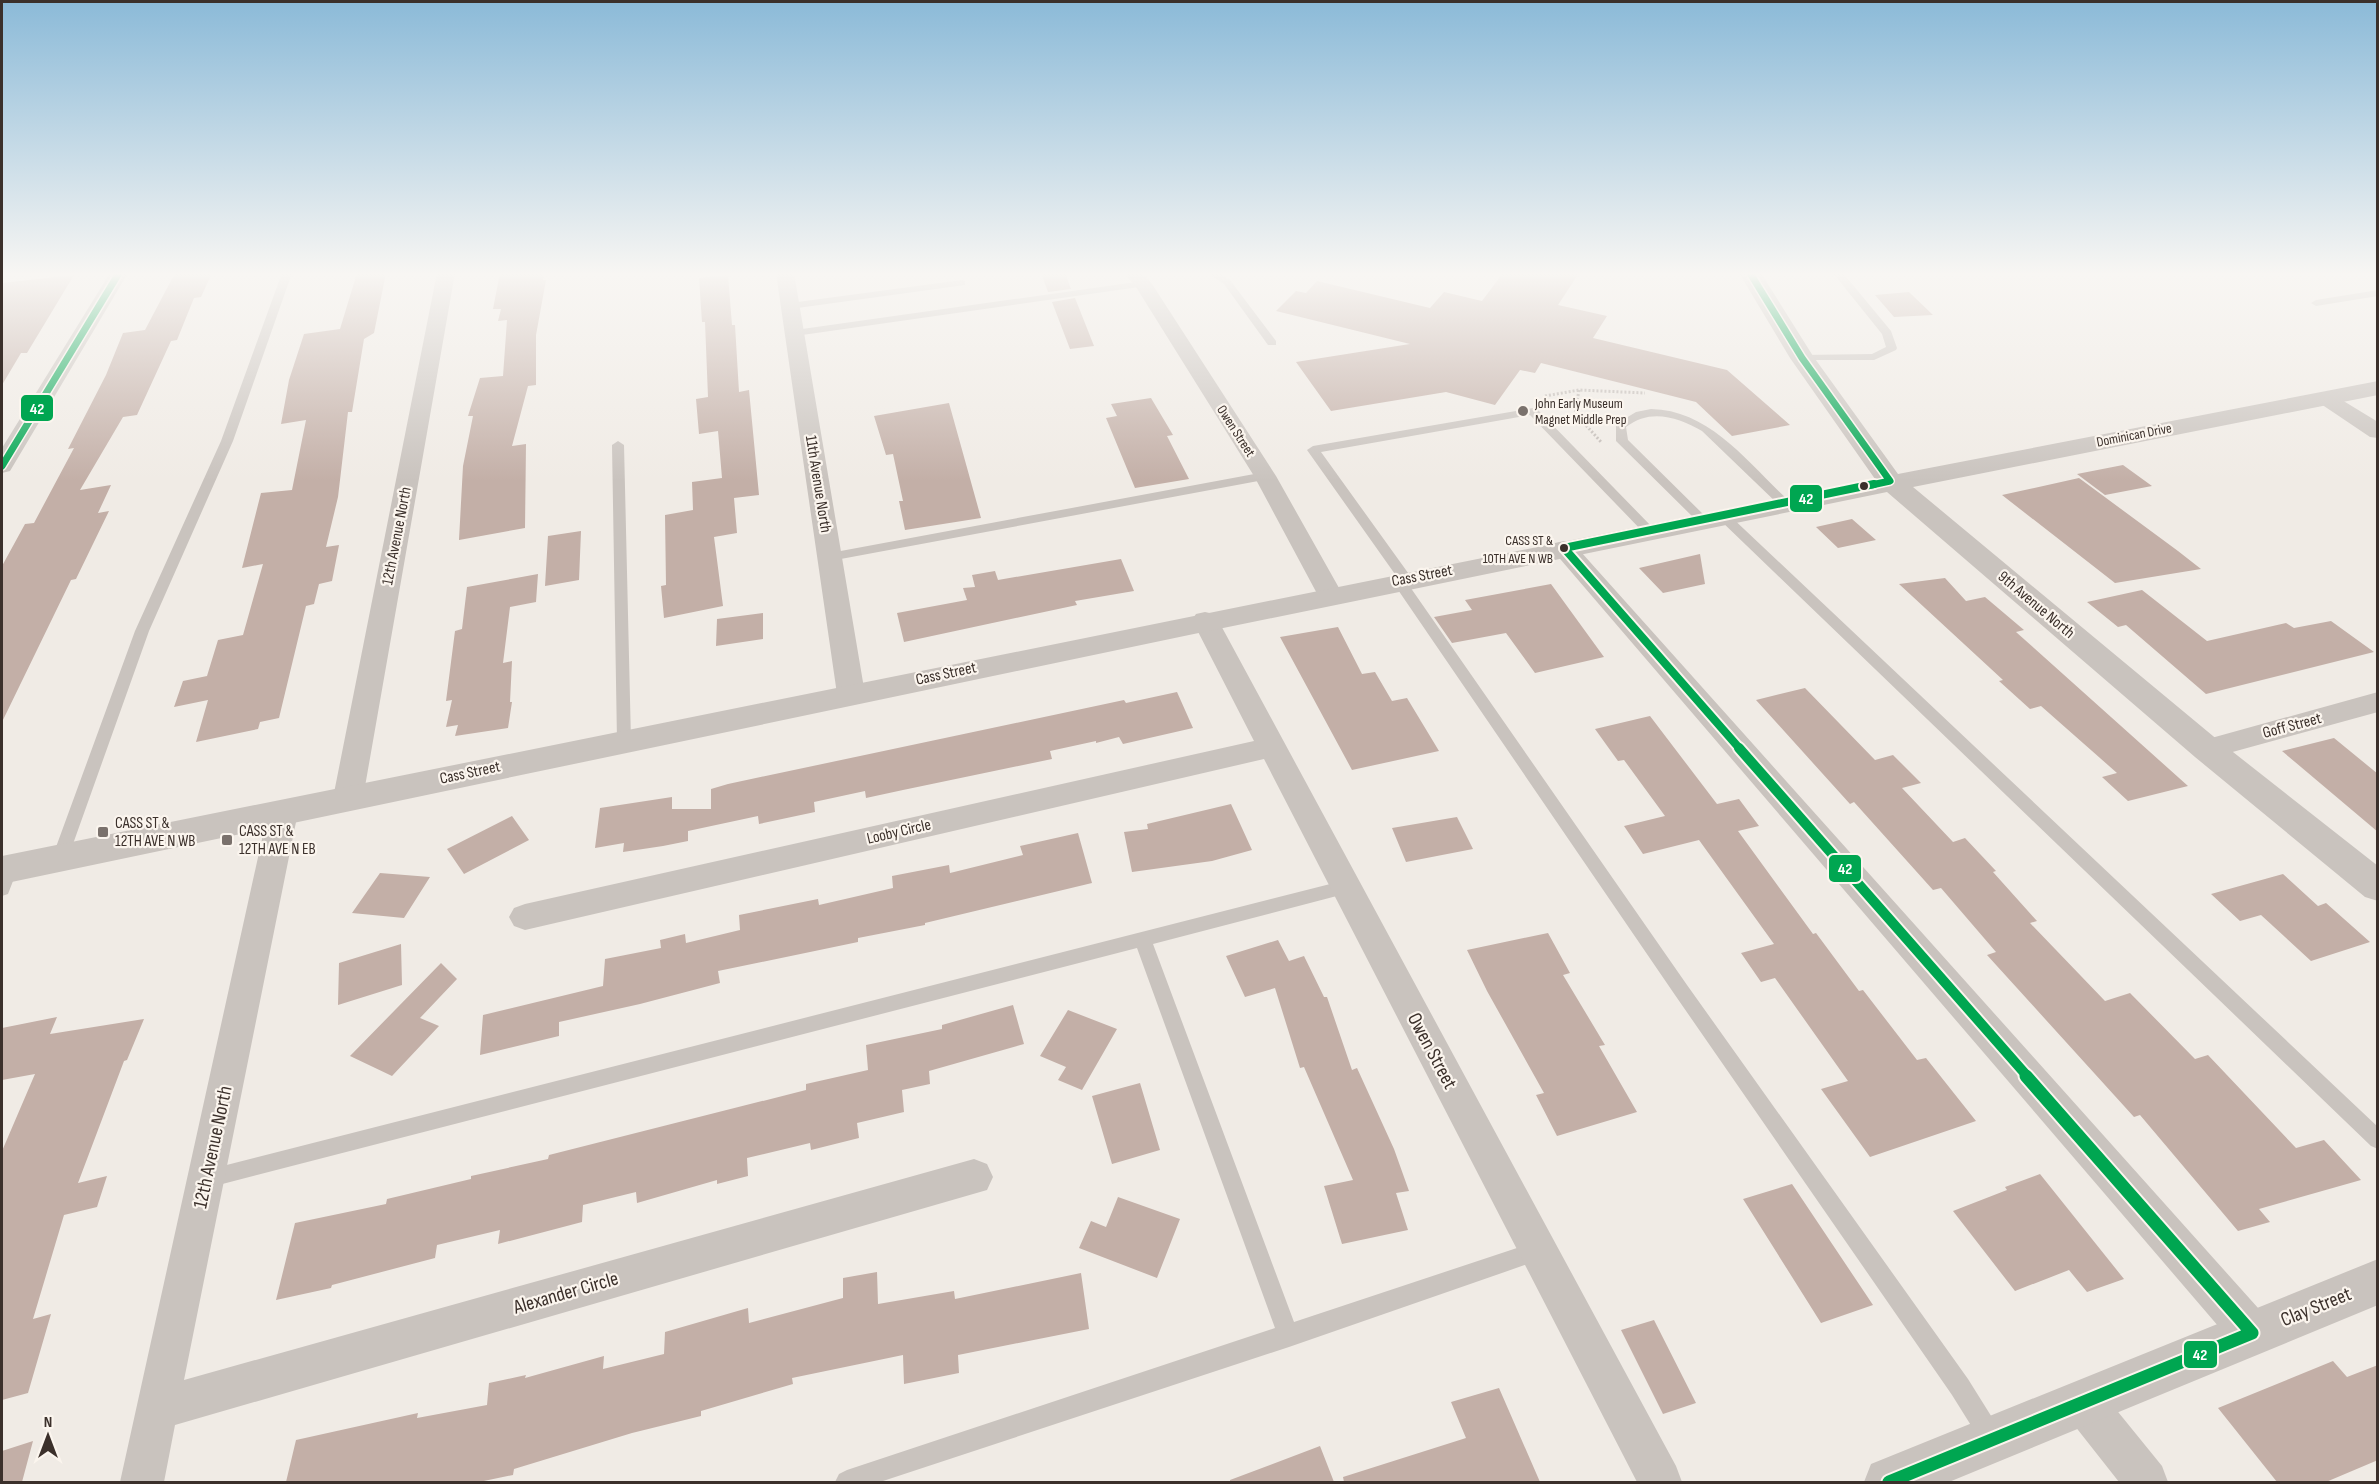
<svg xmlns="http://www.w3.org/2000/svg" width="2379" height="1484" font-family="'Sofia Sans Condensed',sans-serif">
<style>
.building{fill:#c3afa7}
.lines{fill:none;stroke-linecap:round;stroke-linejoin:round}
.path{stroke:#c2bbb6;stroke-width:3;stroke-dasharray:2 2;stroke-linecap:butt}
.service{fill:#c9c3be;fill-rule:evenodd}
.minor{fill:#c9c3be;fill-rule:evenodd}
.tertiary{fill:#c9c3be;fill-rule:evenodd}
.bus-1-far3-casing{stroke:#fbf5ee;stroke-width:10}
.bus-1-far2-casing{stroke:#fbf5ee;stroke-width:12}
.bus-1-far1-casing{stroke:#fbf5ee;stroke-width:14}
.bus-1-casing{stroke:#fbf5ee;stroke-width:17}
.bus-1-far3{stroke:#00a651;stroke-width:7}
.bus-1-far2{stroke:#00a651;stroke-width:8}
.bus-1-far1{stroke:#00a651;stroke-width:10}
.bus-1{stroke:#00a651;stroke-width:13}
.poi-dot{fill:#7a716c;stroke:#fbf5ee;stroke-width:2}
.bus-dot{fill:#3b302b;stroke:#fbf5ee;stroke-width:2}
.labels{text-anchor:middle;dominant-baseline:central;stroke-width:4.5;stroke-linejoin:round;paint-order:stroke}
.far-poi-label{font-size:14px;fill:#3b302b;stroke:#fbf5ee;text-anchor:start}
.far-street-label{font-size:14px;fill:#3b302b;stroke:#fbf5ee}
.bus-label{font-size:14px;fill:#3b302b;stroke:#fbf5ee;text-anchor:end}
.street-label{font-size:16px;fill:#3b302b;stroke:#fbf5ee}
.poi-label{font-size:16px;fill:#3b302b;stroke:#fbf5ee;text-anchor:start}
.near-street-label{font-size:20px;fill:#3b302b;stroke:#fbf5ee}
.line-badge{stroke:#fbf5ee;stroke-width:2}
.badge-label{font-size:16px;text-anchor:middle;font-weight:bold;fill:#fff}
</style>
<rect width="100%" height="100%" fill="#f0ebe5"/>
<path class="building" d="M 175,273 L 212,273 L 201,297 L 194,298 L 177,340 L 171,341 L 137,415 L 123,417 L 80,490 L 111,485 L 98,513 L 109,511 L 76,579 L 71,580 L 2,722 L 2,566 L 25,524 L 34,523 L 74,448 L 68,449 L 106,375 L 123,333 L 145,330 Z
M 357,273 L 386,273 L 374,333 L 364,339 L 352,412 L 348,412 L 338,497 L 326,547 L 339,545 L 332,581 L 319,584 L 314,604 L 306,606 L 279,718 L 260,722 L 258,729 L 196,742 L 208,700 L 174,707 L 183,681 L 207,676 L 218,640 L 243,635 L 263,564 L 242,568 L 261,493 L 292,490 L 306,420 L 281,424 L 289,380 L 304,334 L 340,329 Z
M 500,273 L 544,273 L 543,280 L 546,280 L 536,335 L 536,385 L 528,386 L 512,446 L 526,444 L 525,528 L 459,540 L 463,466 L 473,416 L 468,416 L 480,378 L 503,376 L 507,320 L 498,321 L 501,309 L 493,309 Z
M 1041,273 L 1065,273 L 1071,289 L 1048,292 Z
M 1503,273 L 1579,273 L 1558,305 L 1607,316 L 1593,338 L 1727,370 L 1790,425 L 1732,436 L 1696,402 L 1541,363 L 1535,373 L 1520,370 L 1495,405 L 1446,392 L 1331,411 L 1296,362 L 1410,344 L 1276,311 L 1296,291 L 1306,293 L 1317,281 L 1430,308 L 1444,292 L 1482,301 Z
M 74,275 L 27,353 L 21,353 L 2,385 L 2,283 Z
M 728,275 L 732,325 L 735,325 L 739,392 L 749,390 L 759,495 L 734,498 L 737,533 L 714,537 L 723,606 L 664,618 L 661,586 L 666,585 L 665,515 L 693,510 L 692,482 L 722,478 L 718,431 L 699,434 L 696,399 L 708,397 L 705,322 L 702,322 L 699,278 Z
M 1909,292 L 1933,315 L 1894,317 L 1875,295 Z
M 1075,298 L 1079,308 L 1094,346 L 1070,349 L 1052,302 Z
M 1151,398 L 1173,435 L 1167,436 L 1189,479 L 1135,488 L 1106,418 L 1117,416 L 1111,404 Z
M 949,403 L 981,518 L 905,530 L 899,501 L 903,501 L 893,454 L 886,455 L 874,416 Z
M 2123,465 L 2152,486 L 2105,495 L 2077,474 Z
M 2079,478 L 2178,551 L 2201,569 L 2115,583 L 2002,495 Z
M 1852,519 L 1876,540 L 1838,548 L 1816,527 Z
M 581,531 L 579,580 L 545,586 L 548,536 Z
M 1700,554 L 1705,584 L 1663,593 L 1639,568 Z
M 1121,559 L 1134,591 L 1075,601 L 1077,605 L 904,642 L 897,613 L 967,600 L 963,588 L 975,587 L 972,575 L 995,571 L 998,580 Z
M 538,574 L 536,602 L 510,607 L 503,663 L 512,661 L 510,702 L 512,702 L 508,728 L 455,736 L 458,725 L 446,727 L 452,700 L 446,701 L 455,631 L 462,629 L 467,587 Z
M 1945,578 L 1966,601 L 1985,597 L 2024,630 L 2016,632 L 2188,786 L 2128,801 L 2102,777 L 2117,773 L 2041,706 L 2030,709 L 1999,681 L 2003,680 L 1899,584 Z
M 1551,584 L 1604,657 L 1535,673 L 1506,633 L 1452,643 L 1434,617 L 1472,610 L 1465,600 Z
M 2142,590 L 2207,641 L 2286,623 L 2294,628 L 2331,621 L 2374,652 L 2206,694 L 2126,625 L 2118,627 L 2087,602 Z
M 763,613 L 763,639 L 716,646 L 717,619 Z
M 1338,627 L 1362,674 L 1375,672 L 1392,701 L 1407,698 L 1439,751 L 1352,770 L 1280,637 Z
M 1805,688 L 1875,760 L 1893,755 L 1921,783 L 1902,788 L 1953,842 L 1965,838 L 1996,871 L 1993,872 L 2037,921 L 2030,923 L 2105,1001 L 2130,993 L 2195,1059 L 2208,1055 L 2296,1148 L 2324,1140 L 2361,1180 L 2259,1209 L 2270,1222 L 2238,1231 L 2140,1115 L 2134,1117 L 1987,955 L 1996,952 L 1941,888 L 1933,890 L 1854,802 L 1850,804 L 1756,700 Z
M 1177,692 L 1193,728 L 1123,744 L 1119,737 L 1096,743 L 1096,741 L 1050,751 L 1052,759 L 903,790 L 866,798 L 865,791 L 814,802 L 815,812 L 759,824 L 758,816 L 688,831 L 688,841 L 663,846 L 623,852 L 624,843 L 595,848 L 600,808 L 672,797 L 672,809 L 711,809 L 711,789 L 728,784 L 1124,700 L 1126,703 Z
M 1650,716 L 1717,804 L 1739,799 L 1759,826 L 1738,831 L 1813,934 L 1816,933 L 1859,991 L 1863,990 L 1917,1060 L 1926,1058 L 1976,1121 L 1870,1157 L 1821,1089 L 1848,1081 L 1775,978 L 1761,982 L 1741,953 L 1774,944 L 1699,840 L 1643,854 L 1624,826 L 1665,816 L 1624,760 L 1618,761 L 1595,729 Z
M 2334,738 L 2378,774 L 2378,832 L 2282,751 Z
M 1231,804 L 1252,850 L 1212,861 L 1132,872 L 1124,832 L 1148,829 L 1147,824 Z
M 512,816 L 529,840 L 464,874 L 447,849 Z
M 1457,817 L 1473,849 L 1406,862 L 1392,828 Z
M 1078,833 L 1092,883 L 925,923 L 925,925 L 858,938 L 858,942 L 718,971 L 720,983 L 640,1004 L 559,1022 L 559,1036 L 480,1055 L 483,1015 L 603,986 L 605,959 L 661,948 L 660,940 L 685,934 L 686,943 L 740,930 L 739,915 L 818,899 L 819,905 L 893,888 L 892,876 L 949,865 L 950,873 L 1023,855 L 1020,846 Z
M 380,873 L 430,877 L 404,918 L 352,913 Z
M 2283,874 L 2318,906 L 2326,903 L 2370,942 L 2311,961 L 2261,915 L 2240,921 L 2211,894 Z
M 1548,933 L 1570,973 L 1563,975 L 1605,1045 L 1599,1046 L 1637,1112 L 1557,1136 L 1536,1095 L 1544,1093 L 1487,991 L 1467,950 Z
M 1278,940 L 1289,961 L 1304,956 L 1324,997 L 1327,997 L 1352,1070 L 1357,1068 L 1394,1149 L 1409,1191 L 1396,1193 L 1408,1230 L 1342,1244 L 1324,1186 L 1353,1180 L 1304,1067 L 1300,1068 L 1275,988 L 1245,997 L 1226,956 Z
M 401,944 L 402,985 L 338,1005 L 339,963 Z
M 441,963 L 457,979 L 420,1018 L 439,1026 L 392,1076 L 350,1056 Z
M 1013,1005 L 1024,1044 L 929,1071 L 930,1084 L 902,1090 L 904,1112 L 857,1123 L 859,1138 L 811,1150 L 810,1143 L 747,1158 L 748,1176 L 717,1184 L 717,1180 L 637,1203 L 636,1192 L 583,1205 L 582,1222 L 498,1244 L 500,1230 L 437,1245 L 435,1258 L 332,1285 L 331,1288 L 276,1300 L 295,1223 L 386,1204 L 387,1199 L 471,1179 L 471,1176 L 548,1159 L 549,1155 L 806,1090 L 806,1084 L 868,1070 L 866,1045 L 942,1029 L 942,1025 Z
M 1068,1010 L 1117,1029 L 1082,1090 L 1058,1080 L 1066,1067 L 1040,1056 Z
M 57,1017 L 50,1034 L 144,1019 L 127,1060 L 124,1061 L 78,1183 L 107,1176 L 97,1207 L 64,1215 L 33,1319 L 51,1314 L 28,1393 L 2,1400 L 2,1151 L 35,1074 L 2,1080 L 2,1028 Z
M 1140,1083 L 1160,1150 L 1112,1164 L 1092,1096 Z
M 2040,1174 L 2124,1279 L 2087,1292 L 2069,1270 L 2015,1291 L 1953,1211 L 2007,1190 L 2005,1187 Z
M 1792,1184 L 1873,1305 L 1821,1323 L 1743,1199 Z
M 1118,1197 L 1180,1219 L 1157,1278 L 1079,1248 L 1091,1221 L 1106,1227 Z
M 877,1272 L 878,1304 L 954,1291 L 955,1299 L 1081,1273 L 1089,1329 L 958,1355 L 959,1373 L 904,1384 L 903,1355 L 792,1378 L 793,1384 L 701,1411 L 701,1416 L 632,1433 L 514,1469 L 513,1475 L 479,1482 L 286,1482 L 296,1440 L 418,1413 L 417,1418 L 487,1405 L 489,1383 L 526,1375 L 525,1378 L 604,1356 L 603,1369 L 664,1354 L 665,1332 L 748,1308 L 749,1323 L 843,1298 L 843,1278 Z
M 1654,1320 L 1696,1403 L 1663,1414 L 1621,1330 Z
M 2333,1361 L 2347,1377 L 2378,1365 L 2378,1460 L 2326,1482 L 2277,1482 L 2218,1408 Z
M 1499,1388 L 1540,1482 L 1344,1482 L 1343,1477 L 1466,1438 L 1451,1402 Z
M 33,1441 L 22,1482 L 2,1482 L 2,1451 Z
M 1320,1446 L 1334,1482 L 1230,1482 L 1230,1480 Z"/>
<g class="lines">
<path class="path" d="M 1579,390 L 1575,413 L 1601,442
M 1545,396 L 1579,390 L 1645,393"/>
<path class="service" d="M 282,273 L 292,273 L 233,441 L 149,631 L 68,858 L 66,863 L 54,863 L 52,858 L 135,631 L 221,441 Z
M 1207,273 L 1219,273 L 1230,280 L 1276,341 L 1276,345 L 1268,345 L 1224,284 Z
M 1833,273 L 1843,273 L 1891,331 L 1897,348 L 1896,350 L 1874,360 L 1798,360 L 1798,356 L 1802,355 L 1872,354 L 1886,347 L 1882,334 Z
M 962,280 L 965,281 L 965,285 L 790,309 L 785,306 L 790,303 Z
M 1143,281 L 1146,282 L 1146,286 L 795,336 L 790,333 L 795,330 Z
M 2378,290 L 2378,296 L 2316,306 L 2311,303 L 2316,300 Z
M 1533,408 L 1537,409 L 1653,528 L 1653,534 L 1645,534 L 1530,415 L 1321,452 L 1411,577 L 1413,580 L 1408,584 L 1687,985 L 1968,1379 L 1998,1427 L 2001,1435 L 1998,1443 L 1990,1446 L 1982,1443 L 1952,1395 L 1675,995 L 1394,584 L 1392,581 L 1397,577 L 1307,450 L 1313,446 Z
M 1651,409 C 1710,410 1748,463 1788,500 L 1788,506 L 1780,506 L 1702,431 C 1678,417 1650,408 1626,427 L 1628,440 L 1709,520 L 1703,524 L 1699,523 L 1616,441 L 1616,424 L 1636,412 Z
M 618,441 L 624,445 L 631,741 L 624,746 L 617,741 L 612,445 Z
M 1265,472 L 1271,476 L 1269,479 L 830,561 L 824,557 L 830,553 Z
M 1723,512 L 1727,513 L 2378,1127 L 2378,1149 L 2371,1146 L 1719,519 L 1719,513 Z
M 10,862 L 16,863 L 18,868 L 8,894 L 2,896 L 2,869 L 4,863 Z
M 1346,880 L 1352,882 L 1354,887 L 1352,892 L 1153,944 L 1294,1322 L 1538,1241 L 1545,1244 L 1548,1251 L 1545,1258 L 1289,1347 L 880,1482 L 835,1482 L 839,1474 L 847,1470 L 1275,1328 L 1137,948 L 207,1188 L 200,1186 L 197,1179 L 200,1172 L 207,1170 Z"/>
<path class="minor" d="M 110,273 L 128,273 L 13,466 L 10,471 L 2,473 L 2,448 Z
M 437,273 L 455,273 L 363,798 L 358,806 L 348,809 L 338,806 L 333,798 Z
M 776,273 L 794,273 L 865,694 L 861,701 L 851,704 L 841,701 L 837,694 Z
M 1124,273 L 1143,273 L 1152,284 L 1276,476 L 1343,595 L 1339,601 L 1330,603 L 1321,601 L 1254,476 L 1136,287 Z
M 2325,392 L 2332,394 L 2378,422 L 2378,438 L 2370,437 L 2318,402 L 2314,398 L 2318,394 Z
M 1564,541 L 1573,543 L 2267,1318 L 2273,1333 L 2267,1348 L 2252,1354 L 2237,1348 L 1555,553 L 1552,548 L 1555,543 Z
M 1205,612 L 1214,614 L 1218,620 L 1676,1466 L 1682,1482 L 1637,1482 L 1264,759 L 525,930 L 514,926 L 509,917 L 514,908 L 525,904 L 1254,741 L 1192,620 L 1196,614 Z
M 2378,692 L 2378,712 L 2207,759 L 2197,756 L 2193,749 L 2197,742 Z
M 283,801 L 294,804 L 298,812 L 184,1380 L 974,1159 L 987,1164 L 993,1177 L 987,1190 L 175,1425 L 164,1482 L 120,1482 L 268,812 L 272,804 Z
M 2082,1380 L 2097,1386 L 2162,1466 L 2168,1482 L 2119,1482 L 2067,1416 L 2061,1401 L 2067,1386 Z"/>
<path class="tertiary" d="M 1739,273 L 1761,273 L 1813,356 L 1898,474 L 2378,381 L 2378,395 L 1913,487 L 2219,741 L 2378,866 L 2378,901 L 2365,897 L 2195,757 L 1887,492 L 1189,635 L 2,884 L 2,856 L 1875,479 L 1790,358 Z
M 2378,1259 L 2378,1305 L 1949,1482 L 1864,1482 L 1871,1464 Z"/>
<defs>
<path id="bus-1-far3" d="M 1750,273 L 1802,358 L 1890,481 L 1867,486
M 2,466 L 119,273"/>
<path id="bus-1-far2" d="M 1740,749 L 1564,548 L 1874,484"/>
<path id="bus-1-far1" d="M 1739,748 L 2028,1077"/>
<path id="bus-1" d="M 1889,1482 L 2252,1333 L 2026,1076"/>
</defs>
<use href="#bus-1-far3" class="bus-1-far3-casing"/>
<use href="#bus-1-far2" class="bus-1-far2-casing"/>
<use href="#bus-1-far1" class="bus-1-far1-casing"/>
<use href="#bus-1" class="bus-1-casing"/>
<use href="#bus-1-far3" class="bus-1-far3"/>
<use href="#bus-1-far2" class="bus-1-far2"/>
<use href="#bus-1-far1" class="bus-1-far1"/>
<use href="#bus-1" class="bus-1"/>
</g>
<linearGradient id="sky" x2="0" y2="1"><stop stop-color="#8bbad8"/><stop offset="0.57" stop-color="#f8f6f3"/><stop offset="1" stop-color="#f8f6f3" stop-opacity="0"/></linearGradient>
<rect width="2379" height="481" fill="url(#sky)"/>
<g class="poi-dot">
<circle cx="1523" cy="411" r="6"/>
<rect x="97" y="826" width="12" height="12" rx="3"/>
<rect x="221" y="834" width="12" height="12" rx="3"/>
</g>
<g class="bus-dot">
<circle cx="1864" cy="486" r="5"/>
<circle cx="1564" cy="548" r="5"/>
</g>
<g class="labels">
<g class="far-poi-label">
<text x="1535" y="403">John Early Museum<tspan x="1535" dy="16">Magnet Middle Prep</tspan></text>
</g>
<g class="far-street-label">
<text transform="translate(1236 431) rotate(57)">Owen Street</text>
<text transform="translate(2134 435) rotate(-11)">Dominican Drive</text>
</g>
<g class="bus-label">
<text x="1553" y="540">CASS ST &amp;<tspan x="1553" dy="18">10TH AVE N WB</tspan></text>
</g>
<g class="street-label">
<text transform="translate(818 484) rotate(81)">11th Avenue North</text>
<text transform="translate(397 536) rotate(-79)">12th Avenue North</text>
<text transform="translate(1422 576) rotate(-11)">Cass Street</text>
<text transform="translate(2036 605) rotate(40)">9th Avenue North</text>
<text transform="translate(946 674) rotate(-12)">Cass Street</text>
<text transform="translate(2292 726) rotate(-15)">Goff Street</text>
<text transform="translate(470 773) rotate(-12)">Cass Street</text>
<text transform="translate(899 832) rotate(-13)">Looby Circle</text>
</g>
<g class="poi-label">
<text x="115" y="823">CASS ST &amp;<tspan x="115" dy="18">12TH AVE N WB</tspan></text>
<text x="239" y="831">CASS ST &amp;<tspan x="239" dy="18">12TH AVE N EB</tspan></text>
</g>
<g class="near-street-label">
<text transform="translate(1432 1051) rotate(62)">Owen Street</text>
<text transform="translate(213 1147) rotate(-78)">12th Avenue North</text>
<text transform="translate(566 1293) rotate(-16)">Alexander Circle</text>
<text transform="translate(2316 1307) rotate(-22)">Clay Street</text>
</g>
</g>
<g class="line-badge">
<rect x="20" y="394" width="34" height="28" rx="6" fill="#00a651"/>
<rect x="1789" y="484" width="34" height="29" rx="6" fill="#00a651"/>
<rect x="1828" y="854" width="34" height="29" rx="6" fill="#00a651"/>
<rect x="2183" y="1340" width="35" height="29" rx="6" fill="#00a651"/>
</g>
<g class="badge-label">
<text x="37" y="414">42</text>
<text x="1806" y="504">42</text>
<text x="1845" y="874">42</text>
<text x="2200" y="1360">42</text>
</g>
<rect width="2379" height="1484" fill="none" stroke="#3b302b" stroke-width="6"/>
<g transform="translate(48 1436)" stroke="#fbf5ee" stroke-width="4.5" paint-order="stroke">
<path d="M0-4.5L10 22L0 15L-10 22Z" fill="#3b302b"/>
<text y="-9" font-size="16" font-weight="bold" text-anchor="middle" fill="#3b302b">N</text>
</g>
</svg>
